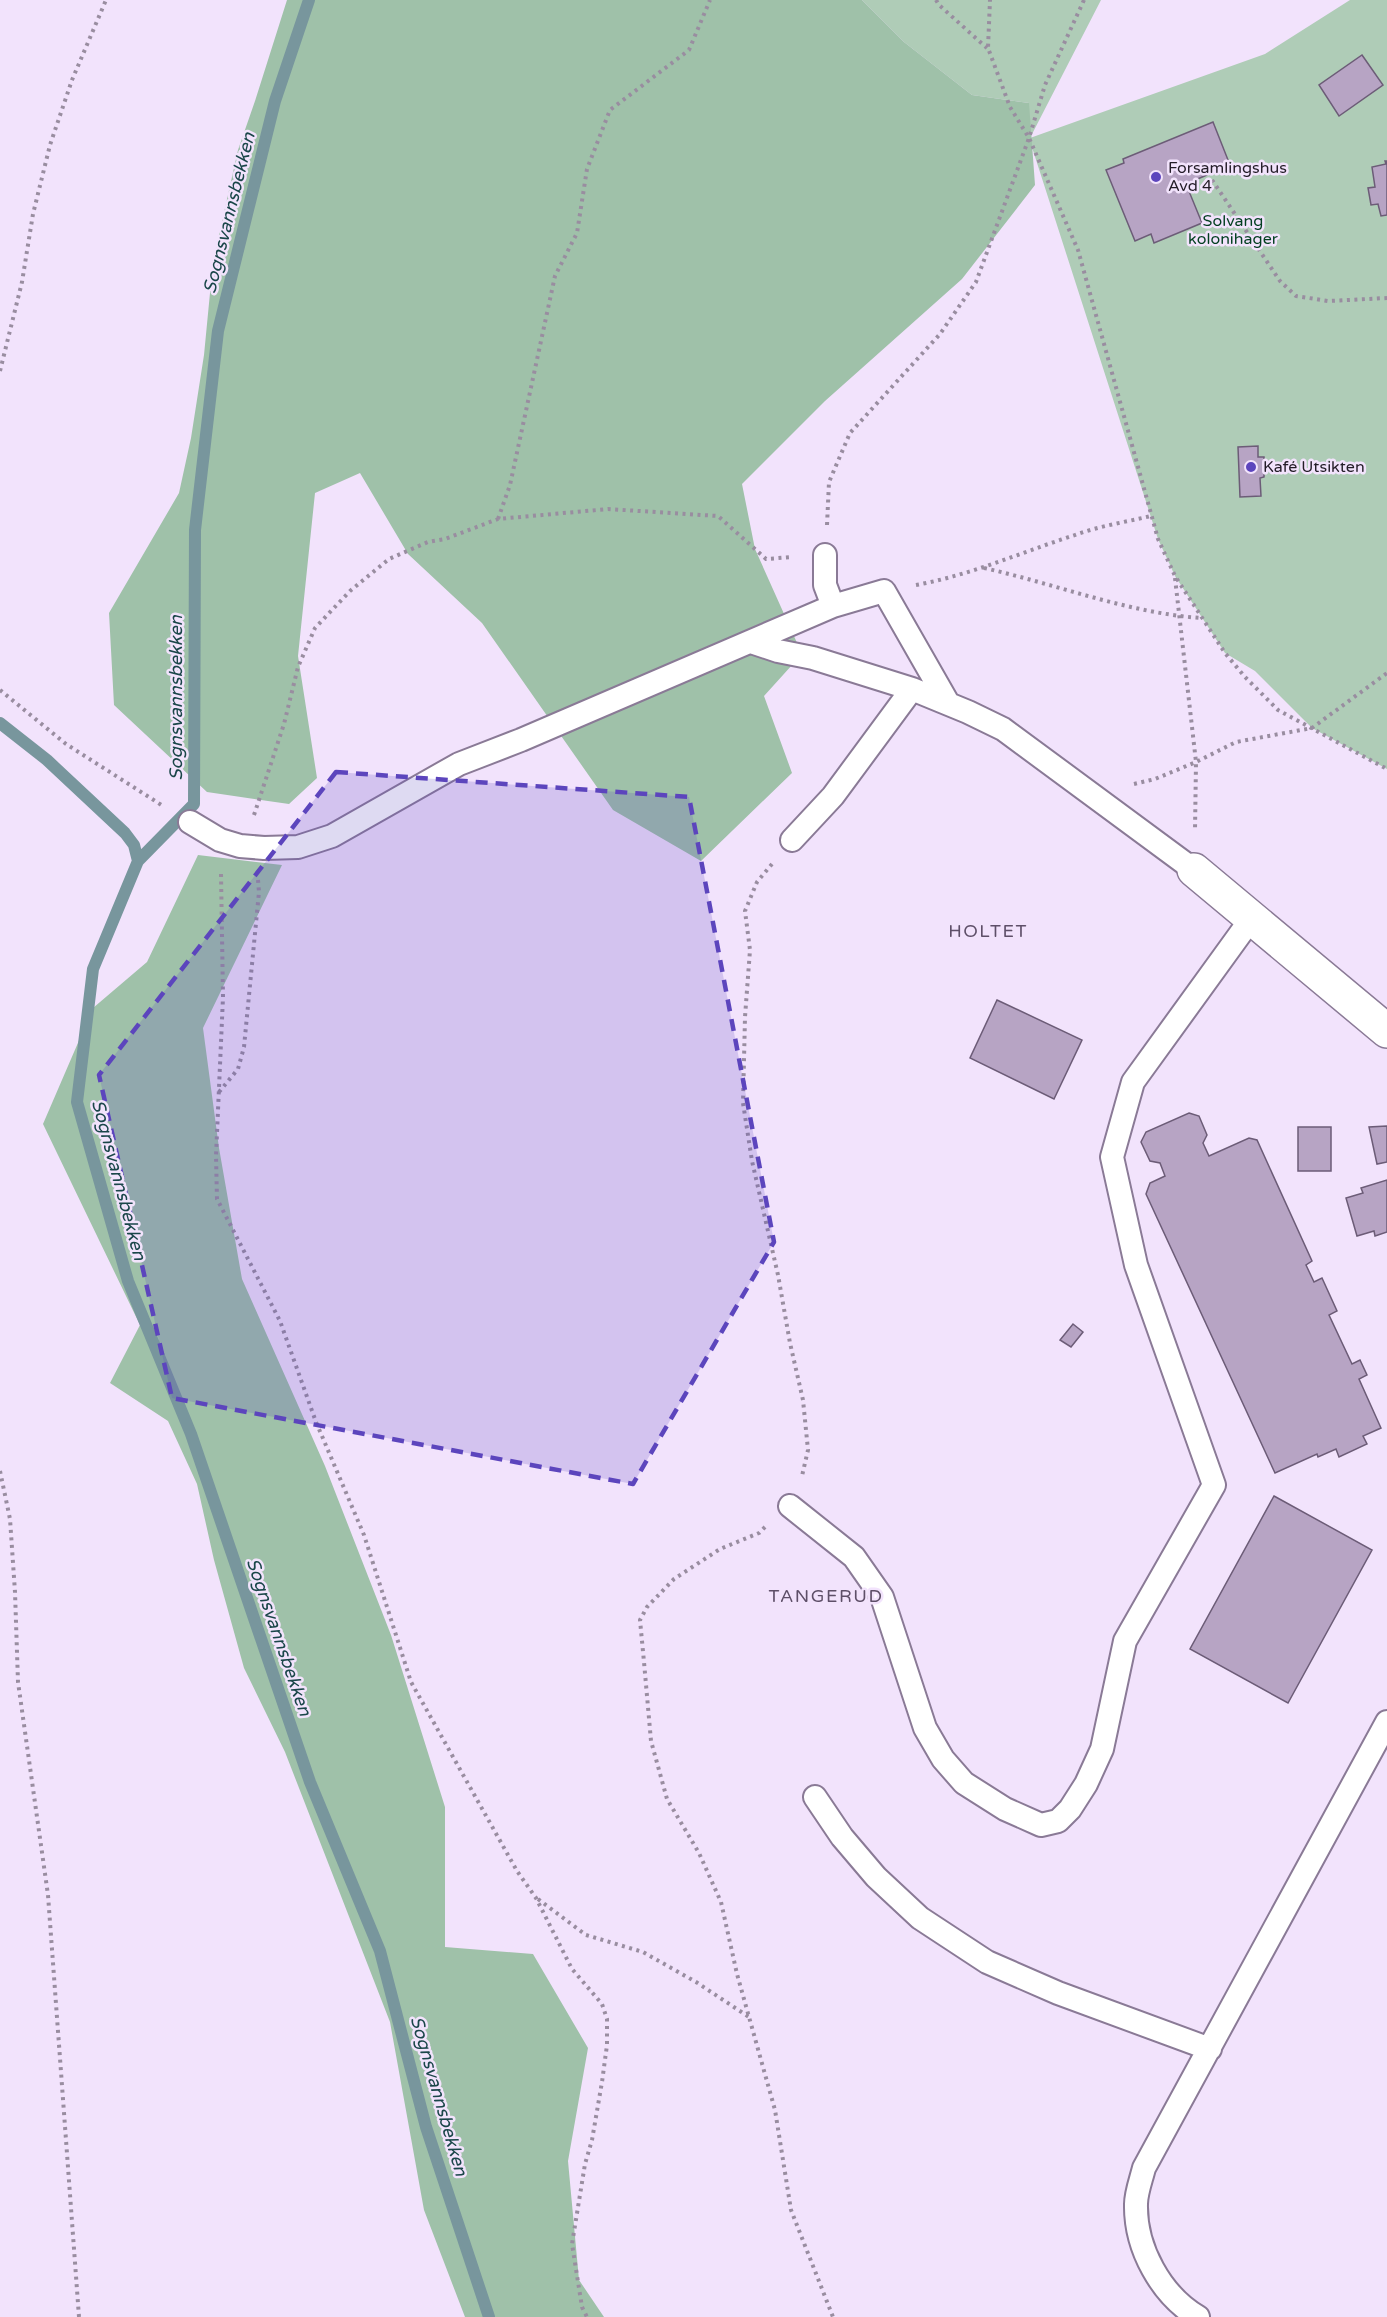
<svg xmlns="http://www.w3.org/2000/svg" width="1387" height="2317" font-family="'Varela Round',sans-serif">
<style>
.green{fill:#afccb7}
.forest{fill:#9fc1a9}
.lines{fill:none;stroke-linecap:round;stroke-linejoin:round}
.stream{stroke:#78969d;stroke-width:12}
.building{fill:#b7a4c4;stroke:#6c5c77;stroke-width:1.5}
.lane-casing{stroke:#8a7a96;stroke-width:26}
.street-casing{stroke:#8a7a96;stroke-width:36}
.path{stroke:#998da0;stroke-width:4;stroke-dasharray:3 4.5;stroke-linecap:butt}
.lane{stroke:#fff;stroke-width:22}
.street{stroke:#fff;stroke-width:33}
.marked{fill:#5c45bd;fill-opacity:0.2;stroke:#5c45bd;stroke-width:4.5;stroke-dasharray:12 8;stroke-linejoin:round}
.poi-dot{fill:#5c45bd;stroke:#f2e3fc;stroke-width:2}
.labels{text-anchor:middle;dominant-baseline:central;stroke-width:5;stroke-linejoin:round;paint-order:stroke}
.poi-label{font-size:16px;fill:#231c27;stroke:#f2e3fc;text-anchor:start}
.park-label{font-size:16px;fill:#023f20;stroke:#f2e3fc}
.water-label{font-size:18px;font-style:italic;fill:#1a4649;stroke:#f2e3fc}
.neighbourhood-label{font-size:18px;letter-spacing:1.5px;fill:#5e4f68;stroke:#f2e3fc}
</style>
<rect width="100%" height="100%" fill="#f2e3fc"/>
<path class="green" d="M 862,0 L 1101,0 L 1030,138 L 1265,54 L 1350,0 L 1387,0 L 1387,769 L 1312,728 L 1255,671 L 1225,653 L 1175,576 L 1158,539 L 1029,138 L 1029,103 L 972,95 L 904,42 Z"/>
<path class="forest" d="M 287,0 L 862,0 L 904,42 L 972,95 L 1029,103 L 1035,185 L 962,279 L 825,401 L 742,484 L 755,549 L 802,654 L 764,696 L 792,773 L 701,861 L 613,810 L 482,623 L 408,554 L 360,473 L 315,493 L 298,656 L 317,778 L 289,804 L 207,792 L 114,705 L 109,613 L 179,493 L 191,438 L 204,355 L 213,262 L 238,150 L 255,101 Z
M 198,855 L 282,865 L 203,1028 L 219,1148 L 242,1279 L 325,1466 L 391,1635 L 445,1807 L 445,1947 L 533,1954 L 588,2048 L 568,2161 L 579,2280 L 604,2317 L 465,2317 L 424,2210 L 390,2022 L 285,1752 L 244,1668 L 214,1560 L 197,1484 L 168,1421 L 110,1383 L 140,1325 L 43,1124 L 93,1008 L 147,962 Z"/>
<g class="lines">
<path class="stream" d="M 309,0 L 275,101 L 218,331 L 195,530 L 194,804 L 138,861 L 93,969 L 77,1102 L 128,1281 L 191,1434 L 310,1782 L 380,1951 L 426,2127 L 489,2317
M 0,723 L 47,760 L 125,833 L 134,845 L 138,861"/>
</g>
<path class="building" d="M 1362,55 L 1383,85 L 1339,116 L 1319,85 Z
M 1213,122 L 1230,165 L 1186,184 L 1202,223 L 1154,243 L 1151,234 L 1135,241 L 1106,170 L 1124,163 L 1123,159 Z
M 1385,161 L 1387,161 L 1387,215 L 1381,216 L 1378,204 L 1371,205 L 1368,188 L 1375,187 L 1372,167 L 1386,164 Z
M 1258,446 L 1258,457 L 1264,457 L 1264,477 L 1260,478 L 1261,496 L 1240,497 L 1238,447 Z
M 997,1000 L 1082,1040 L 1054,1099 L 970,1058 Z
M 1189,1113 L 1199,1116 L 1207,1135 L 1203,1143 L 1209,1156 L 1249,1138 L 1257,1140 L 1312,1261 L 1306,1265 L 1314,1282 L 1322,1278 L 1337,1311 L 1329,1315 L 1352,1364 L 1360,1360 L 1367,1375 L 1359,1379 L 1381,1428 L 1363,1436 L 1367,1444 L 1339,1457 L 1336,1449 L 1318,1457 L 1317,1454 L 1275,1473 L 1146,1194 L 1150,1183 L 1165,1176 L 1160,1163 L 1150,1161 L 1141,1142 L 1146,1132 Z
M 1387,1126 L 1387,1162 L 1377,1164 L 1369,1127 Z
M 1298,1127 L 1331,1127 L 1331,1171 L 1298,1171 Z
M 1387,1180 L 1387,1232 L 1375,1236 L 1374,1231 L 1357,1236 L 1346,1198 L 1363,1193 L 1361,1188 Z
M 1073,1324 L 1083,1332 L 1071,1347 L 1060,1340 Z
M 1274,1496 L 1372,1550 L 1288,1703 L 1190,1649 Z"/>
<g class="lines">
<defs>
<path id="lane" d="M 825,555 L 825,585 L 833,606
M 751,642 L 778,651 L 813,658 L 912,689
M 190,822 L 220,840 L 240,846 L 264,848 L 298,847 L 332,836 L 459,764 L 521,740 L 833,606 L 884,591 L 948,703
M 792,840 L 833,796 L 912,689 L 968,712 L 1003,729 L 1194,870
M 790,1506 L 854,1557 L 882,1597 L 925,1728 L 943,1759 L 964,1783 L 1005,1809 L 1041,1825 L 1058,1821 L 1070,1809 L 1086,1784 L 1102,1749 L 1125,1641 L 1214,1485 L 1136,1265 L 1112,1157 L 1133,1082 L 1251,919
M 815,1797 L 842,1837 L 876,1877 L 920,1918 L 987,1962 L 1058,1993 L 1210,2049
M 1198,2317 C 1161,2295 1135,2248 1136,2204 C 1136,2193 1141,2180 1144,2168 L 1387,1722"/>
<path id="street" d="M 1194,870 L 1387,1031"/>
</defs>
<use href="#lane" class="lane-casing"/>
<use href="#street" class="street-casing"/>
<path class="path" d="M 936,0 L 939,5 L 987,48
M 1084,0 L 1045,85 L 1029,138 L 1078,250 L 1158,539 L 1175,576 L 1225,653 L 1245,677 L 1278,710 L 1387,769
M 1212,180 L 1280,281 L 1296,296 L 1328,301 L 1387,298
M 0,371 L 22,282 L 33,214 L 50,145 L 72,80 L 106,0
M 498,519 L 510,485 L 555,276 L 577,233 L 587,169 L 610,110 L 689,50 L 710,0
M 827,525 L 829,482 L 850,433 L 940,334 L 976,282 L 1029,138 L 1010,107 L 988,48 L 990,0
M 984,568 C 1056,584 1128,613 1201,618
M 1175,578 L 1196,762 L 1195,830
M 916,585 C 971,575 1022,552 1075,535 C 1099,526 1126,522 1151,516
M 0,690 L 66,744 L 163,806
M 1134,784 L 1155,779 L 1196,762 L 1236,742 L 1312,728 L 1387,673
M 254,815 L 284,724 L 298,667 L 315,628 L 350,591 L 389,559 L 428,542 L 445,539 L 498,519 L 608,509 L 718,516 L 766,559 L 793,557
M 772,864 L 757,882 L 745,911 L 750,950 L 745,1017 L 743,1103 L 752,1161 L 778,1275 L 790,1343 L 803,1400 L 808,1450 L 802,1476
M 221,874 L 223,997 L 216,1156 L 217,1199 L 280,1321 L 316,1422 L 364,1535 L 411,1682 L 517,1871 L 536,1898 L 572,1969 L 602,2004 L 607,2019 L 607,2045 L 602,2082 L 592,2140 L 585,2164 L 572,2244 L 582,2307 L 587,2317
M 219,1092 L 238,1069 L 244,1047 L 259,892 L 258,880
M 0,1471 L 10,1519 L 15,1592 L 18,1682 L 48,1895 L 79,2317
M 765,1527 L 759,1533 L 720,1549 L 674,1579 L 647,1607 L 640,1620 L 644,1662 L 651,1741 L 667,1799 L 699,1853 L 721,1902 L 737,1974 L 775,2110 L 791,2210 L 833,2317
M 538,1899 L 586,1935 L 643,1952 L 696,1982 L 749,2017"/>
<use href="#lane" class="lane"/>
<use href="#street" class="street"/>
</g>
<path class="marked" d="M 336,772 L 689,797 L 774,1242 L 633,1484 L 172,1398 L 99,1075 Z"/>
<g class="poi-dot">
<circle cx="1156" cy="177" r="6"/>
<circle cx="1251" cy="467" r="6"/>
</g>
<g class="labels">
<g class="poi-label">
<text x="1168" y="168">Forsamlingshus<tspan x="1168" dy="18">Avd 4</tspan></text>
<text x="1263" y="467">Kafé Utsikten</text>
</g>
<g class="park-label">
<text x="1233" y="221">Solvang<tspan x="1233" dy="18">kolonihager</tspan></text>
</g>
<g class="water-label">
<text transform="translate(229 213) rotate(-76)">Sognsvannsbekken</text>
<text transform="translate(176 698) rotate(-90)">Sognsvannsbekken</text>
<text transform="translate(119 1180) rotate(75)">Sognsvannsbekken</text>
<text transform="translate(279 1637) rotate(71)">Sognsvannsbekken</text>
<text transform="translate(439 2096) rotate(74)">Sognsvannsbekken</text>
</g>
<g class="neighbourhood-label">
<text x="988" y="931">HOLTET</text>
<text x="826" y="1596">TANGERUD</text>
</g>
</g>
</svg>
